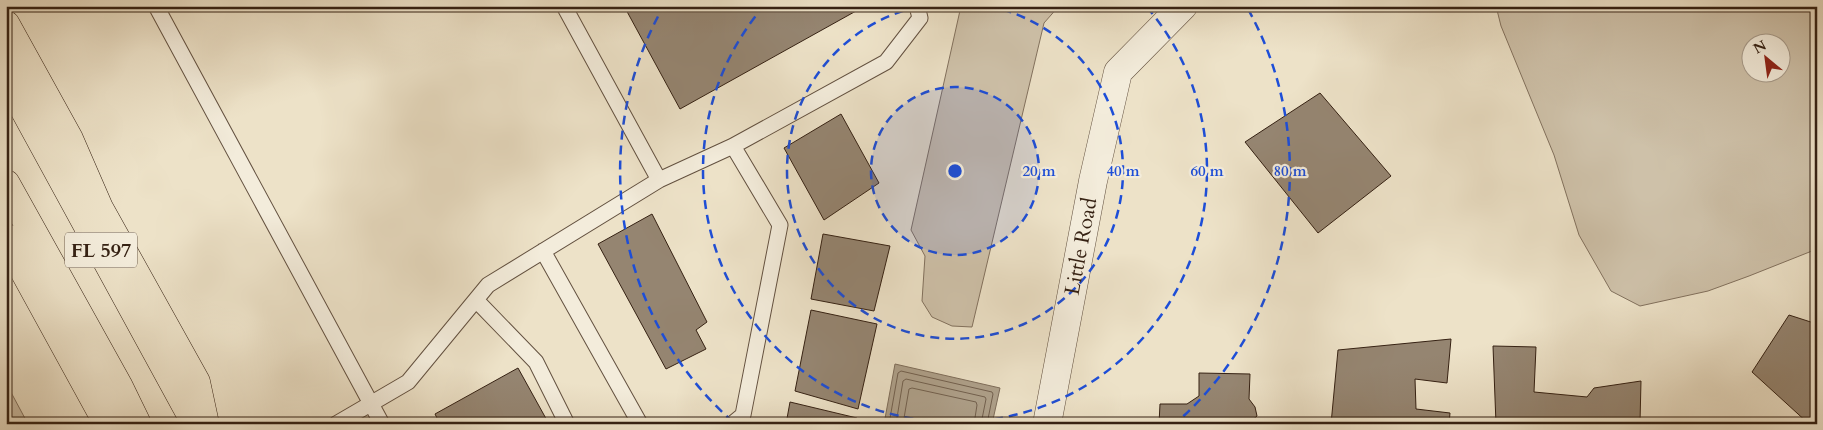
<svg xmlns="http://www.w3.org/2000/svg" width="1823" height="430" font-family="Cardo,serif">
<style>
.green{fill:#cec1a9;stroke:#82715e;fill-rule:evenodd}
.water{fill:#aea08a;stroke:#7e6d5a}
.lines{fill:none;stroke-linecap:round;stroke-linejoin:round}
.shore{stroke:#72604e;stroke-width:1}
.building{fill:#958571;stroke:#352113}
.service-casing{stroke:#635140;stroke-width:17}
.minor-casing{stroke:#635140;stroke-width:29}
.primary-casing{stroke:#352113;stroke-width:29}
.service{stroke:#f3ecdb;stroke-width:15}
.minor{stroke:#f3ecdb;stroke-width:28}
.primary{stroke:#ede2c8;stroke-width:28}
.ring{fill:none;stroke:#1d4ed8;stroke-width:2.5;stroke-dasharray:9 6}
.labels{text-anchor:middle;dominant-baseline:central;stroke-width:4.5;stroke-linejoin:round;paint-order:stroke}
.shield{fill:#f3ecdb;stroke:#6e5e4f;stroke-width:1}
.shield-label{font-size:20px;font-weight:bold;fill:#352113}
.street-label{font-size:21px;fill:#352113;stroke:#f3ecdb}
.centre{fill:#1d4ed8;stroke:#f3ecdb;stroke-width:2.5}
.ring-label{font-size:15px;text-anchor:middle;font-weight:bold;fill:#1d4ed8;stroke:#f3ecdb;stroke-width:4.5;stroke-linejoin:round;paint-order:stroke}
</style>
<rect width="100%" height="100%" fill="#ede2c8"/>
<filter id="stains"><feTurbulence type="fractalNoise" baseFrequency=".004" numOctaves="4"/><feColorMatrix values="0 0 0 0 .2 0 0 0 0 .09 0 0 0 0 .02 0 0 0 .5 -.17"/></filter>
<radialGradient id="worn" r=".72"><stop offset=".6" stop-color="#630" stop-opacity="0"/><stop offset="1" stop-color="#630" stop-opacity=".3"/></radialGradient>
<path class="green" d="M 961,6 L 1059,6 L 1044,23 L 972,327 L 952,326 L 932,317 L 922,301 L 925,256 L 911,230 Z
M 1496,6 L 1817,6 L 1817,249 L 1749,276 L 1708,291 L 1640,306 L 1611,291 L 1579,235 L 1554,155 L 1501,26 ZM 1750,42 L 1780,42 L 1780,72 L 1750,72 Z
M 6,383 L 28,424 L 6,424 Z"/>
<path class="water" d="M 895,364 L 1000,388 L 992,424 L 884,424 Z"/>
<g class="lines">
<path class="shore" d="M 889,424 L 898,373 L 901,371 L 992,392 L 993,394 L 987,424
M 896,424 L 903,381 L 906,379 L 985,397 L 986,399 L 981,424
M 903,424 L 909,389 L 912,388 L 976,402 L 977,405 L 974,424"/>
</g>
<path class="building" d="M 624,6 L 865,6 L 680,109 Z
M 1320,93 L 1391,176 L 1318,233 L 1245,142 Z
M 841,114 L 879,183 L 824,220 L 784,148 Z
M 652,214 L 707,322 L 696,330 L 706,349 L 666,369 L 598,244 Z
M 823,234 L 890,246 L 874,311 L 811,299 Z
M 811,310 L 877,324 L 858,409 L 795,391 Z
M 1789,315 L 1817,324 L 1817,424 L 1809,424 L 1752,372 Z
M 1451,339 L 1447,383 L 1415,379 L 1416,409 L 1450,413 L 1449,424 L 1331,424 L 1338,350 Z
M 1493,346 L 1536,347 L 1534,392 L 1587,397 L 1594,388 L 1641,381 L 1640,422 L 1622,424 L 1496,424 Z
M 518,368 L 549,424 L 440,424 L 435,414 Z
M 1199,373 L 1250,374 L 1249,399 L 1255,407 L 1257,416 L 1248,424 L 1159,424 L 1160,404 L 1187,404 L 1199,396 Z
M 790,402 L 857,418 L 855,424 L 786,424 Z"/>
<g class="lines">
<defs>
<path id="service" d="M 156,6 L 382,424
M 659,180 L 733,146
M 543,251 L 640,424
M 476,300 L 536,362 L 567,424
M 336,424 L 408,382 L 488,285 L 659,180 L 564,6
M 732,424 L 743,415 L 780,225 L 733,146 L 886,62 L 920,18 L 917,6"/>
<g id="minor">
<path id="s1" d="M 1047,424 L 1093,181 L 1118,72 L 1183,6"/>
</g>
<path id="primary" d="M 6,25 L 69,139 L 99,208 L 196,382 L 205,424
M 6,76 L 196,424
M 6,184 L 119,387 L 137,424
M 6,238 L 108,424"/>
</defs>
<use href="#service" class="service-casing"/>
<use href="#minor" class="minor-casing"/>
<use href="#primary" class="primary-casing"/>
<use href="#service" class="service"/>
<use href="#minor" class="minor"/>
<use href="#primary" class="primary"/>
</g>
<circle cx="955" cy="171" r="84" fill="#1d4ed8" fill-opacity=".12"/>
<g class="ring">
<circle cx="955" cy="171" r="84"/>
<path d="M988 6A168 168 0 1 1 922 6"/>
<path d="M1147 7A252 252 0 1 1 763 7"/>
<path d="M733 422A335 335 0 0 1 662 9M1248 9A335 335 0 0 1 1177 422"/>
</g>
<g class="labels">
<rect class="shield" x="65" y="232.5" width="72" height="35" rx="4"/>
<g class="shield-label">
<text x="101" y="250">FL 597</text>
</g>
<g class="street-label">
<text stroke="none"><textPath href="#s1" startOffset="181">Little Road</textPath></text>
</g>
</g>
<circle cx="955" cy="171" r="8" class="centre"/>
<g class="ring-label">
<text x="1039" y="176">20 m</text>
<text x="1123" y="176">40 m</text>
<text x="1207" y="176">60 m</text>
<text x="1290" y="176">80 m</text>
</g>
<rect width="1823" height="430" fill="none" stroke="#ede2c8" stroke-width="25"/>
<rect x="8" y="8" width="1808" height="415" fill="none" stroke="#352113" stroke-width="2.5"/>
<rect x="12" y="12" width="1798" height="405" fill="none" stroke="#352113"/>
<g transform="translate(1766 58) rotate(331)"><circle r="24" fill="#f3ecdb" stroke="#a79b8b"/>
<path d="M0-4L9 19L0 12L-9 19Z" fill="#8f2418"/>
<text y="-8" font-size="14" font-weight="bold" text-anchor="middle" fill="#352113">N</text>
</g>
<rect width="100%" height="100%" filter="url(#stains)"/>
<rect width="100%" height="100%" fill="url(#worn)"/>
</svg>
